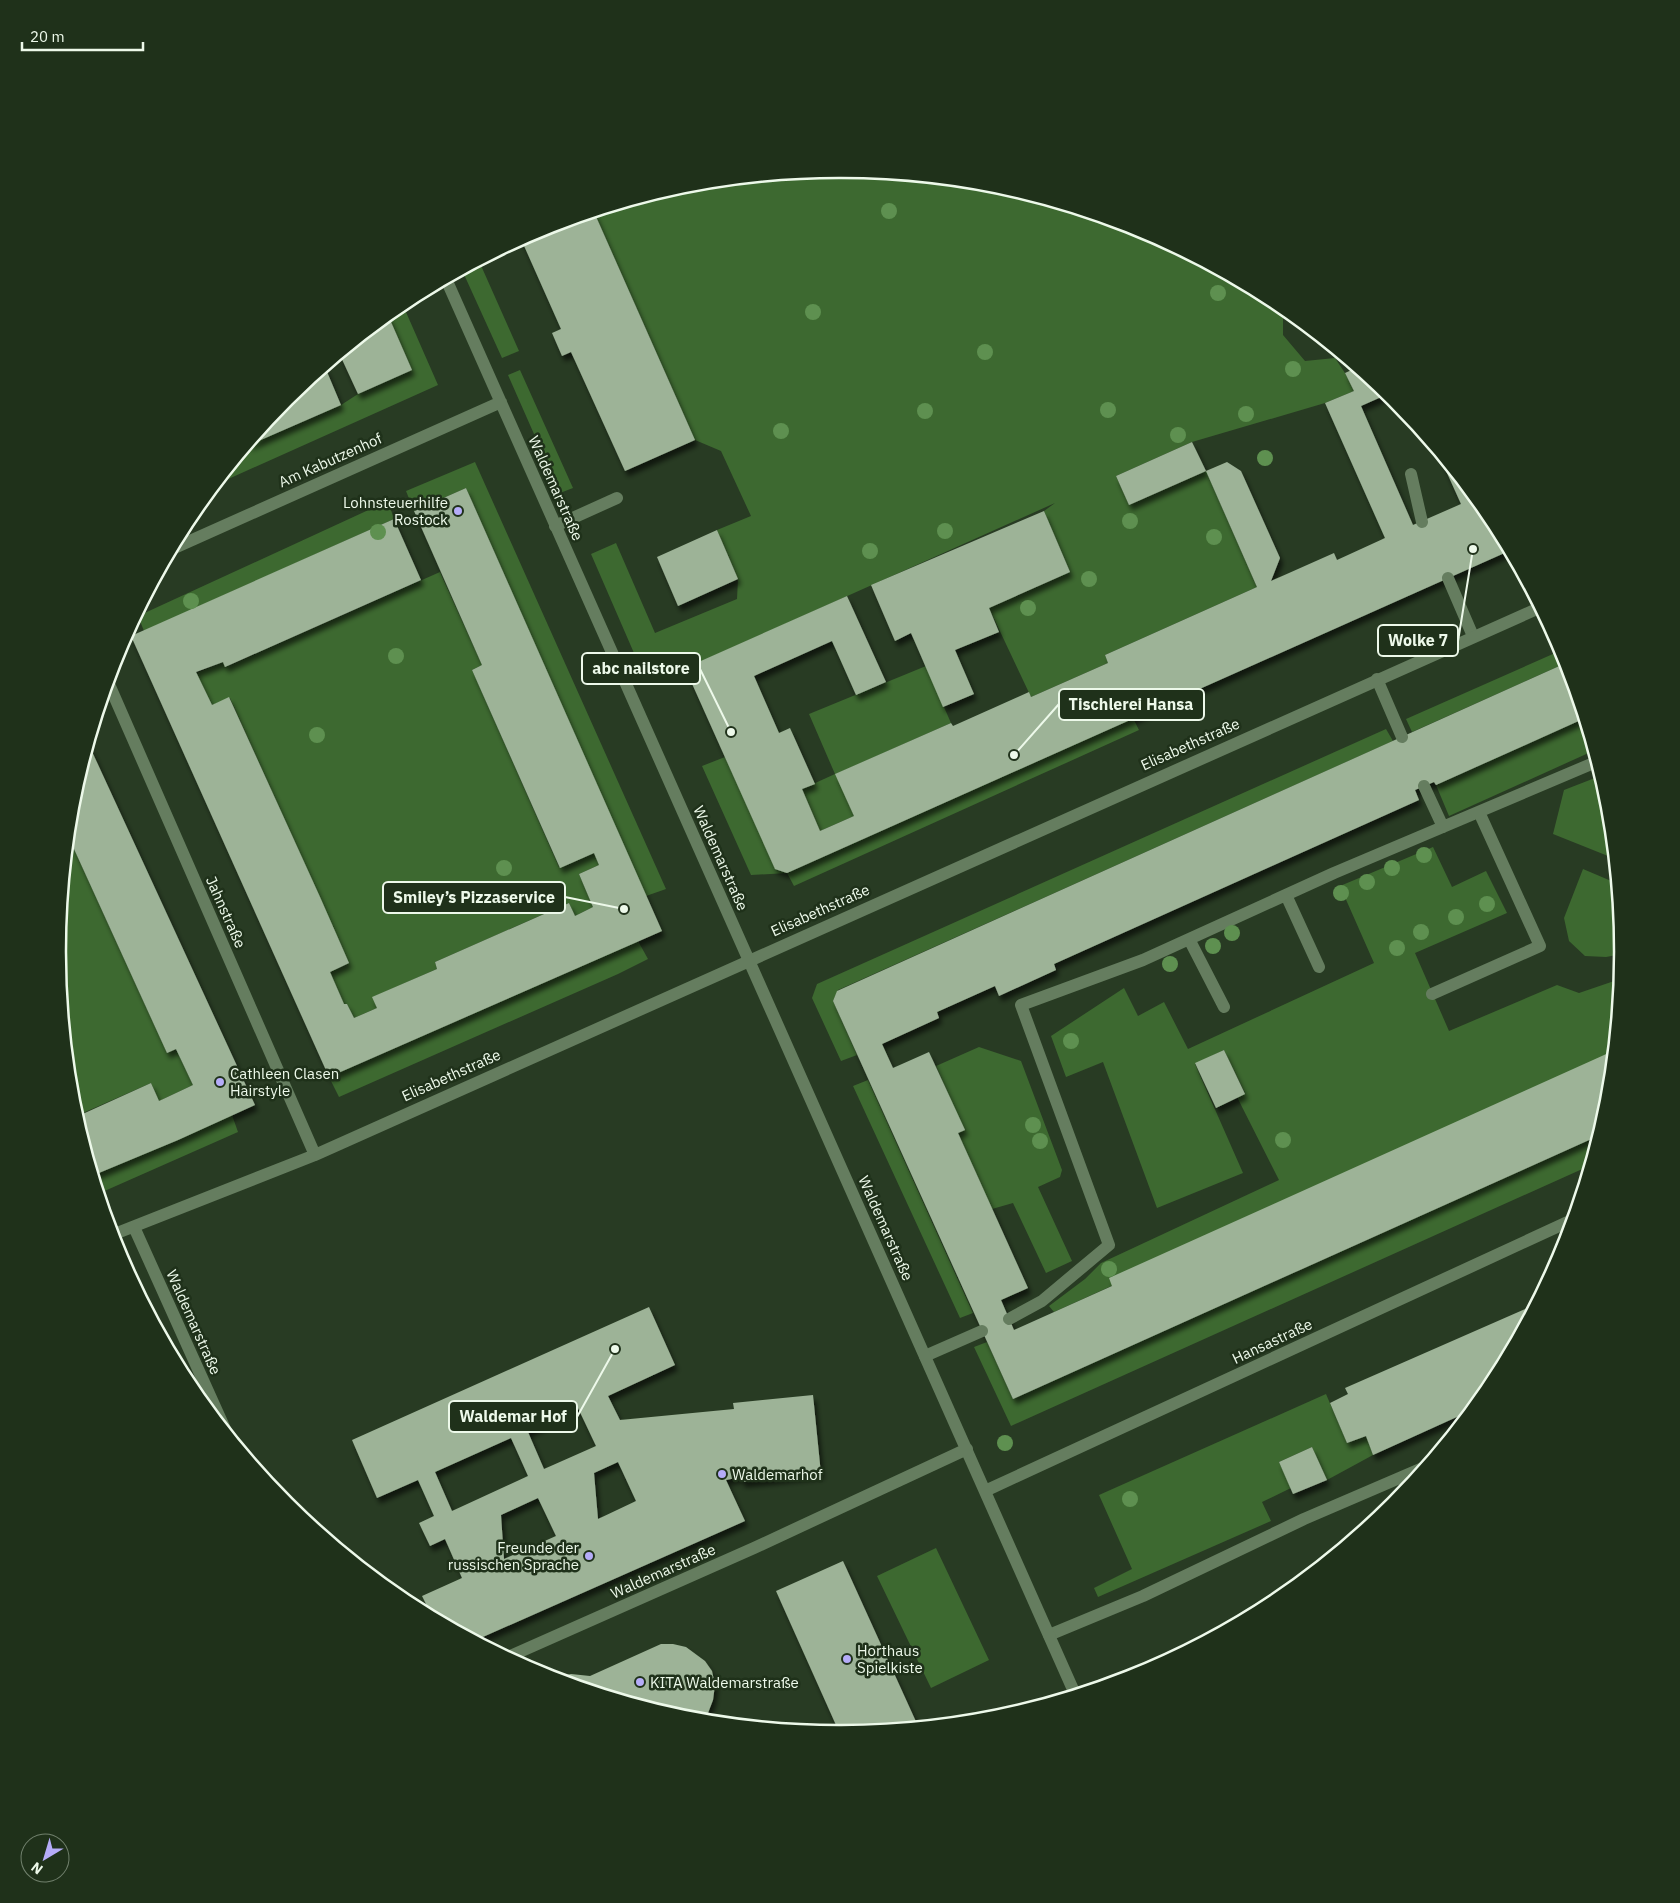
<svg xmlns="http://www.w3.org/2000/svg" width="1680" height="1903" font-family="'IBM Plex Sans',sans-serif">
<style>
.green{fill:#3d6930}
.building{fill:#9db397;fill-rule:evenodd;filter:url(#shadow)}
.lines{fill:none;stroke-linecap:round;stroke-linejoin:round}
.service{stroke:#657d5f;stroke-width:12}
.minor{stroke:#657d5f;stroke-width:12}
.tree{fill:#5e9050}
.poi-dot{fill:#b5acf8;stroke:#1f311a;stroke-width:2}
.labels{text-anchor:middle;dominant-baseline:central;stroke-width:5;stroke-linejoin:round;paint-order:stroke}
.street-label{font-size:15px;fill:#edf9ea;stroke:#1f311a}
.poi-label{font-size:15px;fill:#edf9ea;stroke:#1f311a;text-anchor:start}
.rim{fill:none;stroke:#edf9ea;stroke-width:2.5}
.leader{fill:none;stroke:#edf9ea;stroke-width:2}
.callout-dot{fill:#edf9ea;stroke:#1f311a;stroke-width:2}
.callout{fill:#1f311a;stroke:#edf9ea;stroke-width:2}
.callout-label{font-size:16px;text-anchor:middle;font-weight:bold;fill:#edf9ea}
</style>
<defs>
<filter id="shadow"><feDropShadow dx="3" dy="5.5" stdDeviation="2.5" flood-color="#0009"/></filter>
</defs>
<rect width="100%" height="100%" fill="#283b23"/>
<path class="green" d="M 840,169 L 993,184 L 1140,229 L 1275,301 L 1283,308 L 1283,335 L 1305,361 L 1335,358 L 1345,373 L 1354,391 L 1325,403 L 1192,442 L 1116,476 L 1129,505 L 1206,471 L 1257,587 L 1105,655 L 1108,663 L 1031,697 L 989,608 L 1070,572 L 1044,511 L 1055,503 L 673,674 L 647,683 L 591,554 L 616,543 L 655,633 L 737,599 L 738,579 L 717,530 L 751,516 L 721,451 L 695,440 L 594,212 L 688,184 Z
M 479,261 L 519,351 L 502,358 L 462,270 Z
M 402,303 L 438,385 L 215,485 L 247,446 L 341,405 L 358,394 L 412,370 L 388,315 Z
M 520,370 L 573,488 L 560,493 L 508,375 Z
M 475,462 L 666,889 L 646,896 L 466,488 L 414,511 L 406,491 Z
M 388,501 L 394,519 L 144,631 L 138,616 Z
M 440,572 L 482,665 L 472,670 L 559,867 L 594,853 L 599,865 L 579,874 L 593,907 L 575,916 L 569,903 L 435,962 L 437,969 L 373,997 L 377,1008 L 354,1018 L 347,1004 L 344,1004 L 330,972 L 349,963 L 230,698 L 212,705 L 196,673 L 223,662 L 226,667 Z
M 1562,650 L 1566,663 L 1412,732 L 1406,719 Z
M 926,666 L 951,723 L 836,774 L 854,816 L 820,831 L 802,789 L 835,774 L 809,714 Z
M 1133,718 L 1139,730 L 794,886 L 787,873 L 751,875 L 702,766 L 725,757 L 775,868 L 787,873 Z
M 1583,719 L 1593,751 L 1449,816 L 1436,785 Z
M 1386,729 L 1393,741 L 838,990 L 833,1001 L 857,1055 L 841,1061 L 812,998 L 817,984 Z
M 1600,776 L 1608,799 L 1613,858 L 1553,834 L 1564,790 Z
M 69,838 L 167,1053 L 176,1049 L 193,1085 L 159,1101 L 151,1083 L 76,1116 L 72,1104 L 58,951 Z
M 1433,847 L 1452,887 L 1486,871 L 1507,913 L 1415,953 L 1449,1031 L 1557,985 L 1579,993 L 1620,979 L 1612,1059 L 1054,1312 L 1049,1306 L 1085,1279 L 1101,1263 L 1279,1180 L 1237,1097 L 1245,1093 L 1224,1050 L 1195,1064 L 1243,1173 L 1157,1208 L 1103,1062 L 1066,1077 L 1051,1036 L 1124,988 L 1138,1016 L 1164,1002 L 1188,1049 L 1374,963 L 1340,886 Z
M 1583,869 L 1616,883 L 1622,954 L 1606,957 L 1585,956 L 1569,941 L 1564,918 Z
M 638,941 L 648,959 L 618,974 L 339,1097 L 329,1077 Z
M 979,1047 L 1021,1061 L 1062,1170 L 1060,1177 L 1038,1187 L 1072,1261 L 1046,1273 L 1013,1203 L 992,1209 L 958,1133 L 964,1130 L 936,1066 Z
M 868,1080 L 973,1313 L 960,1318 L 853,1086 Z
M 232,1115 L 238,1132 L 100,1193 L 94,1175 Z
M 1598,1136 L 1589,1166 L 1011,1426 L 974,1347 L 987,1342 L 1013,1399 Z
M 1326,1394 L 1347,1443 L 1366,1436 L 1373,1455 L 1327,1480 L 1312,1447 L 1279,1462 L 1291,1488 L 1262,1502 L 1271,1521 L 1098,1597 L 1094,1588 L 1132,1569 L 1099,1495 Z
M 936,1548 L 989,1660 L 931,1688 L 877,1576 Z"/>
<path class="building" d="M 594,212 L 695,440 L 625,471 L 571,352 L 562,356 L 552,333 L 561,329 L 521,239 L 541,228 Z
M 388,315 L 412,370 L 358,394 L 340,355 Z
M 325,367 L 341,405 L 247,446 L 287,398 Z
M 1356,368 L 1388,394 L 1361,406 L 1413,525 L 1461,504 L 1438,453 L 1491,517 L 1509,551 L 787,873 L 775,869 L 685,668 L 847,596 L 886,682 L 856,695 L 832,641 L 754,676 L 779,733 L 790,728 L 815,784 L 802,789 L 820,831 L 854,816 L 835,774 L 951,723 L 953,726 L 1029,692 L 1031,697 L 1108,663 L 1105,655 L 1257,587 L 1206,471 L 1227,462 L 1241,471 L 1280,558 L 1271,581 L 1334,553 L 1337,560 L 1385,538 L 1325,403 L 1354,391 L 1345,373 Z
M 1192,442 L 1206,471 L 1129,505 L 1116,476 Z
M 466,488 L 662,931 L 329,1077 L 131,636 L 394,519 L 421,580 L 225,667 L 223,662 L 196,672 L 212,705 L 229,697 L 320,897 L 349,963 L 330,972 L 344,1004 L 347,1004 L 354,1018 L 377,1008 L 372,997 L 437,969 L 435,962 L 569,903 L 575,916 L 593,907 L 579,874 L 599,865 L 594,853 L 560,868 L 472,670 L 482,665 L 414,511 Z
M 1044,511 L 1070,572 L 989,608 L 999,632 L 955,650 L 974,694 L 943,707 L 911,633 L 895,641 L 871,585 Z
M 717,530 L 738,579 L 678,606 L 657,557 Z
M 1566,663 L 1583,719 L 1436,785 L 1434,782 L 1415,790 L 1419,800 L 1054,964 L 1056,970 L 999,996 L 995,986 L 937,1012 L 939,1018 L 882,1044 L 893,1068 L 929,1052 L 965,1130 L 958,1133 L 1028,1288 L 1001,1300 L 1014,1330 L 1112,1286 L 1109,1278 L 1613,1051 L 1607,1104 L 1598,1136 L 1013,1399 L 833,1001 L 837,991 Z
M 89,745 L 255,1105 L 178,1140 L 94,1175 L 76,1117 L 151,1083 L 159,1101 L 193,1085 L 176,1049 L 167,1053 L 69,838 L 73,799 Z
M 1224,1050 L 1245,1094 L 1216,1108 L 1195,1063 Z
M 1534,1305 L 1490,1386 L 1470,1411 L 1373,1455 L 1366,1436 L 1347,1443 L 1330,1403 L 1348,1394 L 1345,1388 Z
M 649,1307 L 675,1365 L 608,1396 L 620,1420 L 734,1409 L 733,1403 L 813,1395 L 821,1474 L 742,1482 L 741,1477 L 726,1480 L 745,1521 L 476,1640 L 432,1616 L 422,1596 L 462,1578 L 445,1539 L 430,1546 L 419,1523 L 434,1516 L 418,1480 L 377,1498 L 352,1440 ZM 578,1408 L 596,1446 L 544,1469 L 528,1432 ZM 511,1438 L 528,1476 L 452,1511 L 435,1472 ZM 618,1462 L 636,1501 L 598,1519 L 594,1473 ZM 538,1498 L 556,1536 L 504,1559 L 501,1515 Z
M 1312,1447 L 1327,1480 L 1293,1494 L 1279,1462 Z
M 843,1561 L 918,1726 L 840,1734 L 776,1591 Z
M 661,1644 L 673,1644 L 686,1647 L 705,1661 L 712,1671 L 715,1685 L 713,1700 L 708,1713 L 701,1720 L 687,1719 L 553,1678 L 571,1674 L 590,1676 Z"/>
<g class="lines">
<path class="service" d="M 1411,474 L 1422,522
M 555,526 L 617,498
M 1448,578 L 1473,636
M 1377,679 L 1402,737
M 1424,786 L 1443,827
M 1286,895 L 1319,967
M 1189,939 L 1224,1007
M 1432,994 L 1540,946 L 1479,812
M 1009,1319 L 1042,1301 L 1109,1245 L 1021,1005 L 1143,960 L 1334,873 L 1596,762
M 925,1356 L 982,1331
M 1049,1635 L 1143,1596 L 1304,1519 L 1425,1467"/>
<path class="minor" d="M 446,279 L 1075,1694
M 172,549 L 501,402
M 108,682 L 315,1155
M 134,1227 L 225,1429
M 112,1235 L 315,1155 L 1539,608
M 985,1491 L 1572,1220
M 508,1657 L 754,1548 L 967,1449"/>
</g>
<g class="tree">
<circle cx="889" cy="211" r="8"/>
<circle cx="1218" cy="293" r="8"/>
<circle cx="813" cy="312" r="8"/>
<circle cx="985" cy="352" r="8"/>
<circle cx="1293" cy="369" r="8"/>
<circle cx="1108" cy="410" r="8"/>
<circle cx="925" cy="411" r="8"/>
<circle cx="1246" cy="414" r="8"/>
<circle cx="781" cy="431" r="8"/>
<circle cx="1178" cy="435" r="8"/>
<circle cx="1265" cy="458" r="8"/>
<circle cx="1130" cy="521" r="8"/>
<circle cx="945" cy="531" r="8"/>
<circle cx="378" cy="532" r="8"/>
<circle cx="1214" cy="537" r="8"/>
<circle cx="870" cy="551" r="8"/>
<circle cx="1089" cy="579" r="8"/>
<circle cx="191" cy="601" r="8"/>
<circle cx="1028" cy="608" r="8"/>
<circle cx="396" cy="656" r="8"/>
<circle cx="317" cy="735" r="8"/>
<circle cx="1424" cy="855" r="8"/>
<circle cx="504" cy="868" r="8"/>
<circle cx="1392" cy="868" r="8"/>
<circle cx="1367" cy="882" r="8"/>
<circle cx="1341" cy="893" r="8"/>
<circle cx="1487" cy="904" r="8"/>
<circle cx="1456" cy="917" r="8"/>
<circle cx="1421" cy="932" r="8"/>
<circle cx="1232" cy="933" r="8"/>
<circle cx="1213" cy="946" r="8"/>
<circle cx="1397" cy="948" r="8"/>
<circle cx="1170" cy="964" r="8"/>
<circle cx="1071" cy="1041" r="8"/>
<circle cx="1033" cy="1125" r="8"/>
<circle cx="1283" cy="1140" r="8"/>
<circle cx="1040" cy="1141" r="8"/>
<circle cx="1109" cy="1269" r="8"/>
<circle cx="1005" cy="1443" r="8"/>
<circle cx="1130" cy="1499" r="8"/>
</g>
<g class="poi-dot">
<circle cx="458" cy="511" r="5"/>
<circle cx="220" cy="1082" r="5"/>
<circle cx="722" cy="1474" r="5"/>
<circle cx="589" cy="1556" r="5"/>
<circle cx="847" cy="1659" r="5"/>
<circle cx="640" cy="1682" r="5"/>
</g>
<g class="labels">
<g class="street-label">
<text transform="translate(330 460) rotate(-24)">Am Kabutzenhof</text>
<text transform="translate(556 488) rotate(66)">Waldemarstraße</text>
<text transform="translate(1190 744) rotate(-24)">Elisabethstraße</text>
<text transform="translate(721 858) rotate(66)">Waldemarstraße</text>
<text transform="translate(820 910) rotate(-24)">Elisabethstraße</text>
<text transform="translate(226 912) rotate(66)">Jahnstraße</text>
<text transform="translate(451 1075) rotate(-24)">Elisabethstraße</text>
<text transform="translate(886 1228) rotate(66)">Waldemarstraße</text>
<text transform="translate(194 1322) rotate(66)">Waldemarstraße</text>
<text transform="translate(1272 1341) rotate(-25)">Hansastraße</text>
<text transform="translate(663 1571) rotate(-24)">Waldemarstraße</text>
</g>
<g class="poi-label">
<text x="448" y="502" text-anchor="end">Lohnsteuerhilfe<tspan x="448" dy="17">Rostock</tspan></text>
<text x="230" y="1073">Cathleen Clasen<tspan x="230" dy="17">Hairstyle</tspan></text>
<text x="732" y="1474">Waldemarhof</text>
<text x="579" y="1547" text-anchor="end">Freunde der<tspan x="579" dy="17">russischen Sprache</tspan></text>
<text x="857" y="1650">Horthaus<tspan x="857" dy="17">Spielkiste</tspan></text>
<text x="650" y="1682">KITA Waldemarstraße</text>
</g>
</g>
<path d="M0 0H1680V1903H0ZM839 178H841A773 773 0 0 1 1614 951V952A773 773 0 0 1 841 1725H839A773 773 0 0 1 66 952V951A773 773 0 0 1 839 178Z" fill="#1f311a" fill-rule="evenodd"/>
<path class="rim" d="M839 178H841A773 773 0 0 1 1614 951V952A773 773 0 0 1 841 1725H839A773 773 0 0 1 66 952V951A773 773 0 0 1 839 178Z"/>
<path class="leader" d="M1473 549L1458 641M731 732L700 669M1014 755L1059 704M624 909L565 897M615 1349L577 1417"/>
<g class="callout-dot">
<circle cx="1473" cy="549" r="5"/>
<circle cx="731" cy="732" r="5"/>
<circle cx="1014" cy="755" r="5"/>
<circle cx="624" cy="909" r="5"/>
<circle cx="615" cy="1349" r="5"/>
</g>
<g class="callout">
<rect x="1378" y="625" width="80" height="31" rx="5"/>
<rect x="582" y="653" width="118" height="31" rx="5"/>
<rect x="1059" y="689" width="145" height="31" rx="5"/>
<rect x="383" y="882" width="182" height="31" rx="5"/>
<rect x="449" y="1401" width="128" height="31" rx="5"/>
</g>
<g class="callout-label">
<text x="1418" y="646">Wolke 7</text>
<text x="641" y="674">abc nailstore</text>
<text x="1131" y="710">Tischlerei Hansa</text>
<text x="474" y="903">Smiley’s Pizzaservice</text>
<text x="513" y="1422">Waldemar Hof</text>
</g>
<g transform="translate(45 1858) rotate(218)"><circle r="24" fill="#1f311a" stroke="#71816d"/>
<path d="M0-4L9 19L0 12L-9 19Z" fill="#b5acf8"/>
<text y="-8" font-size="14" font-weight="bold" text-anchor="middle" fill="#edf9ea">N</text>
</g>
<path d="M22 42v8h121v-8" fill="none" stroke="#edf9ea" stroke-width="2.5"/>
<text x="30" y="42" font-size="15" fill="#edf9ea" stroke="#1f311a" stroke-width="4" paint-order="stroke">20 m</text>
</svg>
